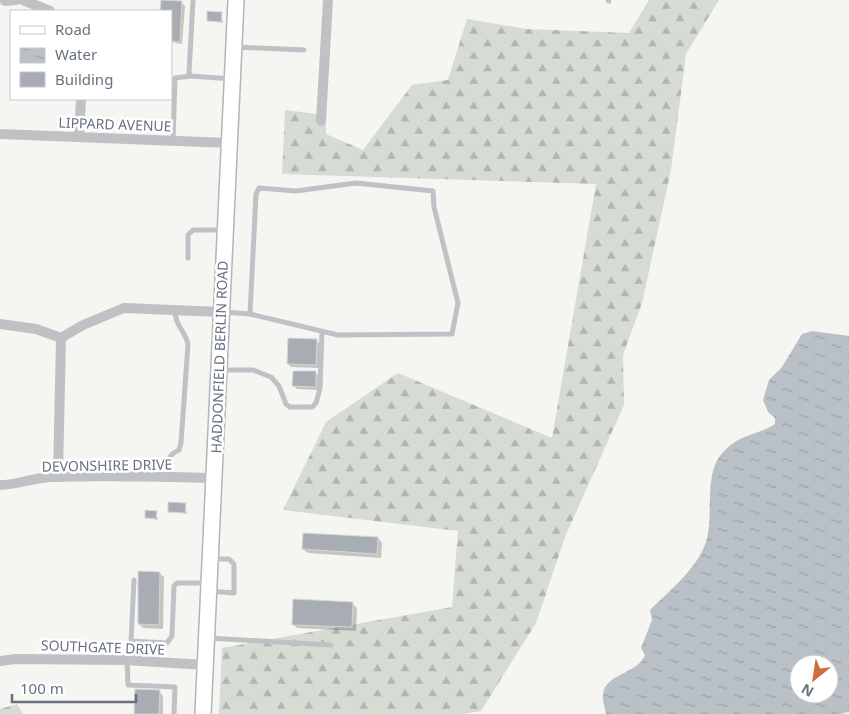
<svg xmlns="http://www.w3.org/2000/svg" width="849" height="714" font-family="'Noto Sans',sans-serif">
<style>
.forest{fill:url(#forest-firs)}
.water{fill:url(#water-ripples);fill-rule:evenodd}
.shadow{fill:#0003}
.building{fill:#a8adb3;stroke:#d6d6d5}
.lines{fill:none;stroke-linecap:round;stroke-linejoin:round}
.primary-casing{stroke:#b2b5b9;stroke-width:18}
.lane{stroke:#bfc1c5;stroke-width:5}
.street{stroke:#bfc1c5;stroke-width:10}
.primary{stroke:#fff;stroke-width:15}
.labels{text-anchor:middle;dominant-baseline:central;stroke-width:5;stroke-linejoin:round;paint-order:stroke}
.street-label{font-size:14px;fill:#68727f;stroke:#fff}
</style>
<defs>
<pattern id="forest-firs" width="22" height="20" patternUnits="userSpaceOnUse" patternTransform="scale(1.25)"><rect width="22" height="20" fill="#d6dbd4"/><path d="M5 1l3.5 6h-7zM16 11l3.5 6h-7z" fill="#b1b6b1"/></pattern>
<pattern id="water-ripples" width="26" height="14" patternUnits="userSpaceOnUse" patternTransform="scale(1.25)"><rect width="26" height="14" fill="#bac1c6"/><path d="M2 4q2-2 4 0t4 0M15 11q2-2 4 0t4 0" fill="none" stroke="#9ba1a6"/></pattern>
</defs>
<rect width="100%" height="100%" fill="#f5f5f2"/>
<path class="forest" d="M 649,0 L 719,0 L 686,54 L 671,170 L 642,303 L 623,355 L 624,405 L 565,537 L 536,623 L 481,711 L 463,714 L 219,714 L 222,648 L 452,607 L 458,531 L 283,510 L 326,422 L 398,373 L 552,438 L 596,184 L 282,174 L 285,110 L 326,115 L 326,134 L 363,150 L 412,85 L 448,80 L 467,19 L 527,29 L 629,33 Z
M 17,704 L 23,714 L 0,714 L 0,709 Z"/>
<path class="water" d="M 812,331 L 849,336 L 849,712 L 840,714 L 606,714 C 605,708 602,700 603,694 C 605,674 639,673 645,655 L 641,648 L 652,620 L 650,610 C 669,591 697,569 706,542 C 714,518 704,477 720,456 C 738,433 755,437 775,424 L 775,418 L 768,412 L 763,400 L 769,380 L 782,367 L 802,334 ZM 799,664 L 829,664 L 829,694 L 799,694 Z"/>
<path class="shadow" d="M 605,0 L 611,0 L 611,4 L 607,3 Z
M 162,1 L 182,3 L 185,6 L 182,44 L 171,42 L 171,11 L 162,11 Z
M 221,13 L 223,23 L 208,21 Z
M 316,340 L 320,344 L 319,368 L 291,367 L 288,364 Z
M 316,373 L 319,376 L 319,390 L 297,389 L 294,386 Z
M 185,504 L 187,514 L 169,511 Z
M 156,512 L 158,520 L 146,517 Z
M 378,538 L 382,543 L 381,558 L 308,553 L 303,549 Z
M 159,573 L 164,577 L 163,629 L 143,628 L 139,624 Z
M 352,603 L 357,608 L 356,631 L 297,628 L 293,624 Z
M 159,691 L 163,696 L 163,714 L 135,714 Z"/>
<path class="building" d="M 161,0 L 182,1 L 180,42 L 171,41 L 171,11 L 160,11 Z
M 207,11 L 222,12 L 221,22 L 207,21 Z
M 288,338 L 317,339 L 316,365 L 287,364 Z
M 293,371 L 316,371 L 316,387 L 292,386 Z
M 168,502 L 186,503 L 185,513 L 168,512 Z
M 145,510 L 157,511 L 156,519 L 145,518 Z
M 303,533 L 378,537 L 377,554 L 302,549 Z
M 138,571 L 160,572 L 159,625 L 138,624 Z
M 293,599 L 353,602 L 352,627 L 292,625 Z
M 135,689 L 160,690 L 159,714 L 134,714 Z"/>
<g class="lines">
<defs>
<path id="primary" d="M 203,714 L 236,0"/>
</defs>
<use href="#primary" class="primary-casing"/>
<path class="lane" d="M 193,0 L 189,73 L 191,76 L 232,79
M 236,47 L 304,50
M 173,140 L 175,78 L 191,76
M 188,258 L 188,235 L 193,230 L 224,230
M 224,312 L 250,314 L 338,335 L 452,334 L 458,303 L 434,207 L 433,191 L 356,183 L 296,191 L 259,188 L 256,194 L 250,314
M 222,370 L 253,370 L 271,377 L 279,386 L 286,404 L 290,407 L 312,407 L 316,403 L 320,388 L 322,332
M 168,477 C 168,464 166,455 179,450 L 181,443 L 188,344 C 184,328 175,327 175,309
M 210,591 L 234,593 L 234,564 L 229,559 L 213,559
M 208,638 L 331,645
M 131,641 L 134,580
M 174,714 L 175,687 L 128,685 L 127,660 L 131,641 L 167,643 L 172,636 L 174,586 L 177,583 L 206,583"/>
<path class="street" d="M 23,0 L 50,11
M 5,1 L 16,0
M 321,121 L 328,0
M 0,134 L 229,143
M 79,136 L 81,99
M 0,324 L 36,329 L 61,338
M 61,338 L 83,325 L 124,308 L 221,312
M 58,476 L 61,338
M 0,485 C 18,485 35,477 53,477 C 106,475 161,477 214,478
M 0,661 L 15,659 L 127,660 L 205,665"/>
<use href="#primary" class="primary"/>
</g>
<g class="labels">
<g class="street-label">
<text transform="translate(115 124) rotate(2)">LIPPARD AVENUE</text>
<text transform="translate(219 357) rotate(-88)">HADDONFIELD BERLIN ROAD</text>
<text transform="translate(107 465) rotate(-1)">DEVONSHIRE DRIVE</text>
<text transform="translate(103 647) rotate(2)">SOUTHGATE DRIVE</text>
</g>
</g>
<rect x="10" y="10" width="162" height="90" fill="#ffffff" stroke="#c3c7cc"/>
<rect x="20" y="26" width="25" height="8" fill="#ffffff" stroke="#c3c7cc"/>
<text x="55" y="35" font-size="15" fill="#68727f">Road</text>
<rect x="20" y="48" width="25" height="15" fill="url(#water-ripples)" stroke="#c3c7cc"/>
<text x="55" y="60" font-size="15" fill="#68727f">Water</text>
<rect x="20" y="72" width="25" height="15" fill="#a8adb3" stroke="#c3c7cc"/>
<text x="55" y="85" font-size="15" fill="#68727f">Building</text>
<g transform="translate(814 679) rotate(210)"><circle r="24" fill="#ffffff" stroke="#c3c7cc"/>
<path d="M0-4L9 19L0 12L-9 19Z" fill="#cc6f3b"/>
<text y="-8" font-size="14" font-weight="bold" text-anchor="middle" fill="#68727f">N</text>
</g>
<path d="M12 694v8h124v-8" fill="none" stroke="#68727f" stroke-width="2.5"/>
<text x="20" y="694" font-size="15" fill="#68727f" stroke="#ffffff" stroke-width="4" paint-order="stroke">100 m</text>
</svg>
